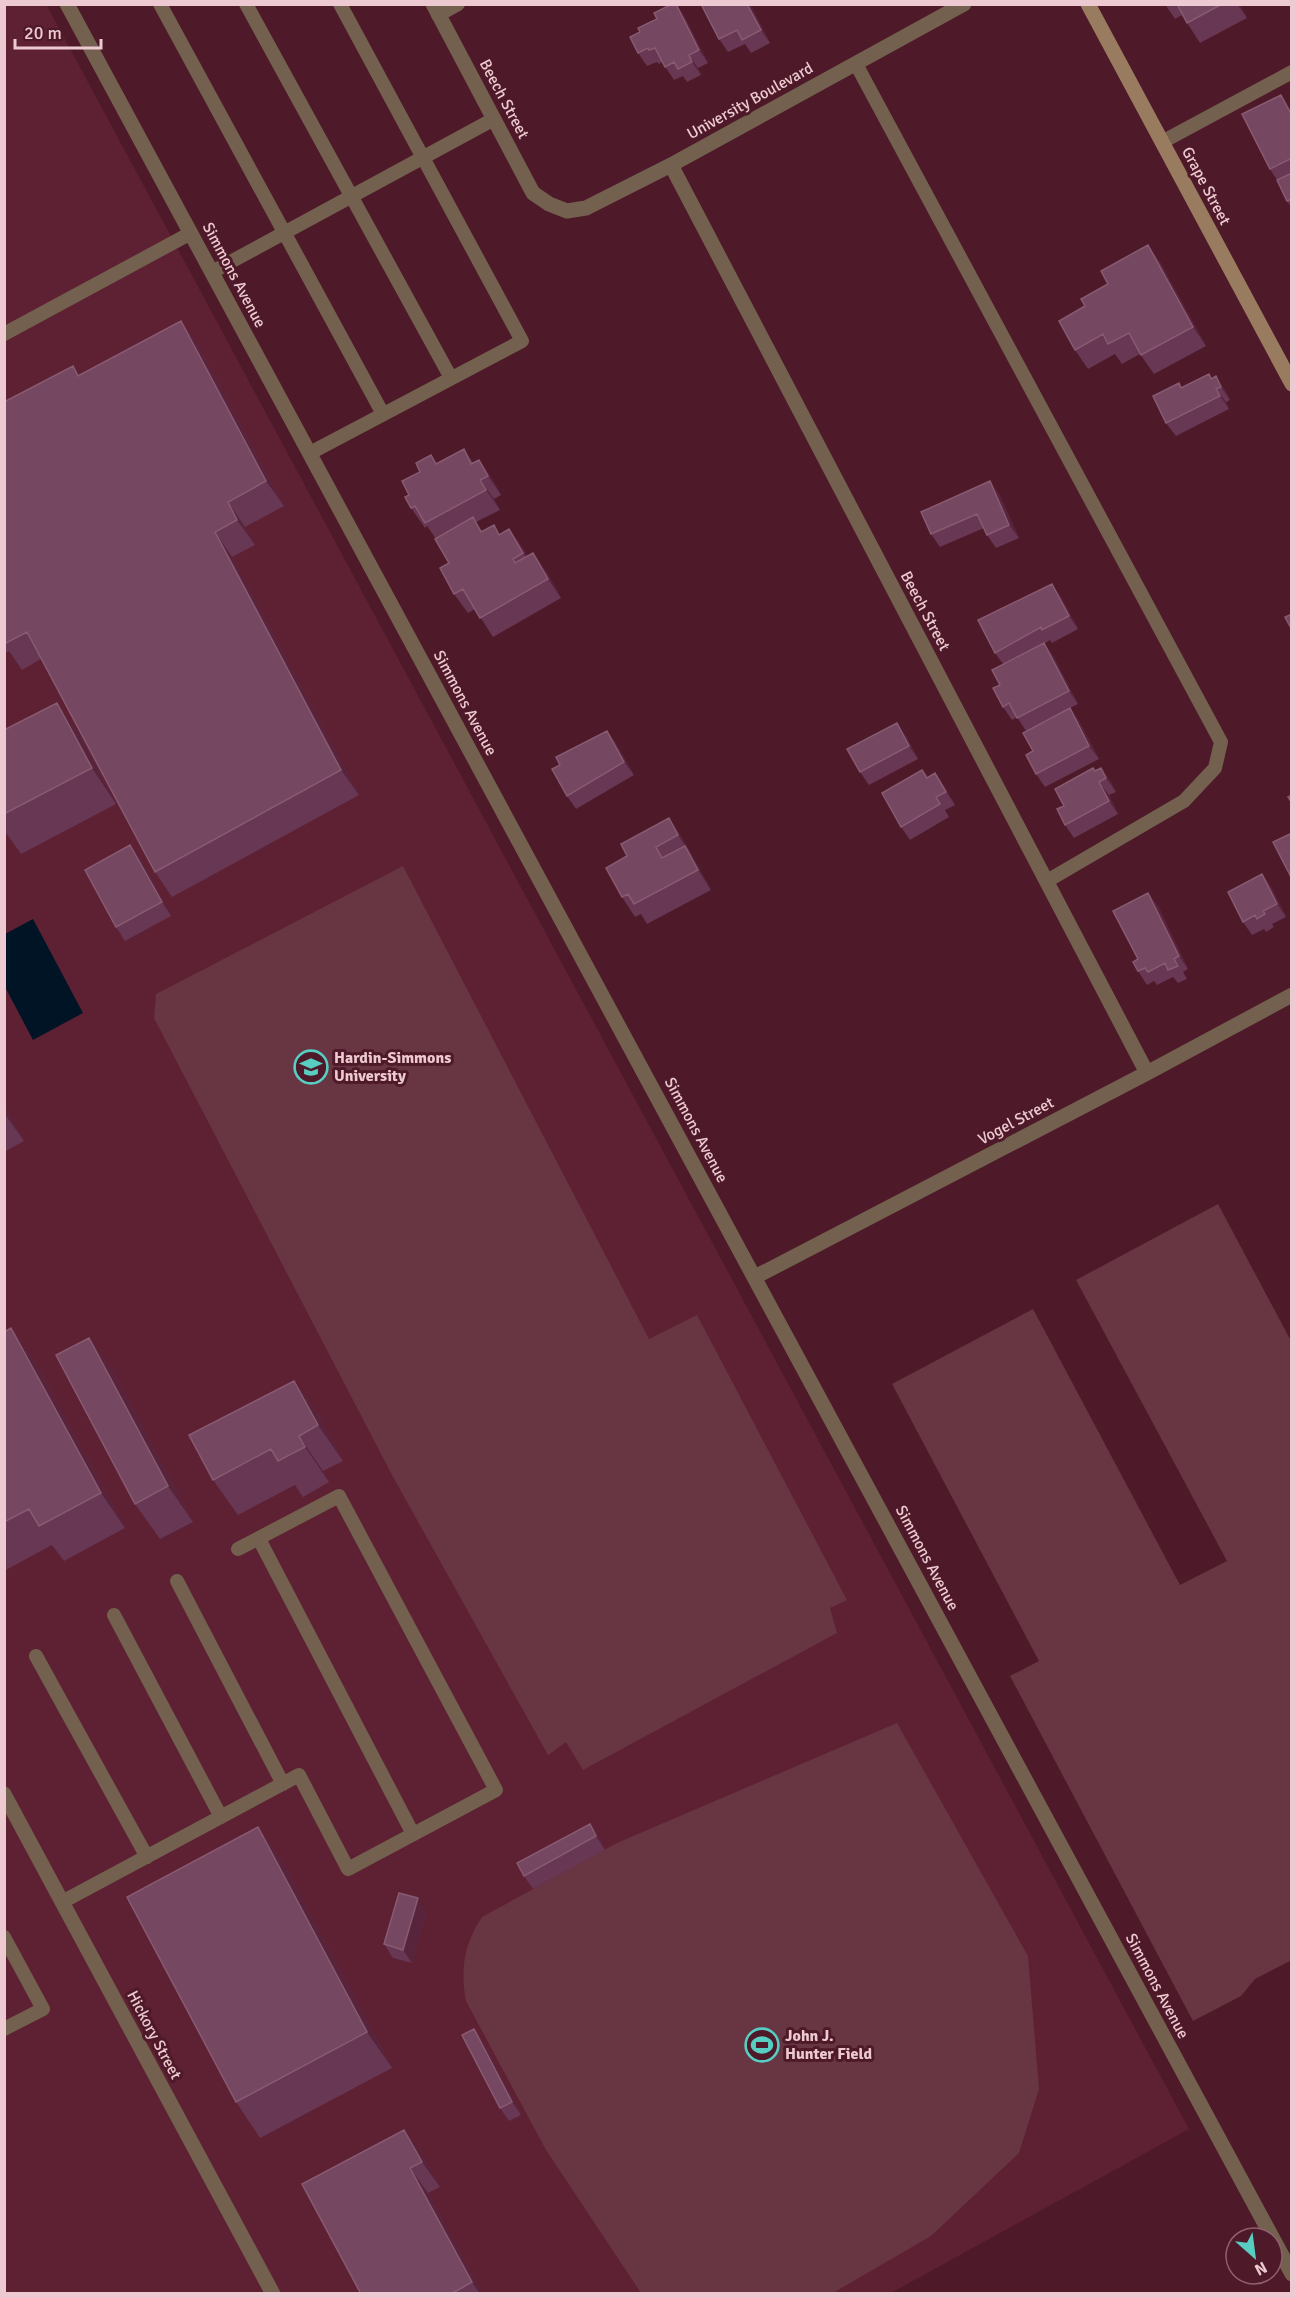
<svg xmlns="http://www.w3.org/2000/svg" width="1296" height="2298" font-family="Signika,sans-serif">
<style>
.built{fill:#5e2133}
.green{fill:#683542}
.water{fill:#011425}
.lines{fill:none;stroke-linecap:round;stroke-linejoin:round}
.lane{stroke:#73604e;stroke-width:14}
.street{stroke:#73604e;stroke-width:15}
.secondary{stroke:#997b5f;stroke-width:15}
.wall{fill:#673753}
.shaded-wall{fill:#57243c}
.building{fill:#754760;stroke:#885b72;stroke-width:1.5}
.labels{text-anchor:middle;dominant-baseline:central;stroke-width:6;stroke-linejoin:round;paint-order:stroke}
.street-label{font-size:16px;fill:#edcad1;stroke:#4e1928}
.poi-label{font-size:16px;font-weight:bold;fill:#edcad1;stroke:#4e1928;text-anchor:start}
</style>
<rect width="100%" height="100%" fill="#4e1928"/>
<path class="built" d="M 46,4 L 1189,2129 L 891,2293 L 5,2294 L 4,5 Z"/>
<path class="green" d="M 403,866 L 649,1339 L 697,1315 L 847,1600 L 830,1608 L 837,1633 L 583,1770 L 566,1742 L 548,1755 L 392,1475 L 154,1018 L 156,994 Z
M 1218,1204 L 1291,1341 L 1292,1960 L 1255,1979 L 1241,1996 L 1193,2021 L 1010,1676 L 1039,1661 L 892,1384 L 1033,1309 L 1180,1585 L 1227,1561 L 1076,1280 Z
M 897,1723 L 1028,1956 L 1039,2089 L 1019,2153 L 931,2236 L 833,2293 L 641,2293 L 546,2150 L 466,2001 C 460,1970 464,1944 482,1917 L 617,1843 Z"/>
<path class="water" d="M 33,919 L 83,1013 L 33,1040 L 5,987 L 5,934 Z"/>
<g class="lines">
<path class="lane" d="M 160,4 L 383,414
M 246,4 L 451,378
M 438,15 L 458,4
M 856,64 L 1221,742 L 1215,768 L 1184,801 L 1047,881
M 1162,142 L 1292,72
M 212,272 L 494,119
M 4,334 L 191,233
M 310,453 L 522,341 L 340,4
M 259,1539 L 413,1834
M 177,1581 L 283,1784
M 114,1615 L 221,1817
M 36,1656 L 147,1857
M 62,1902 L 299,1775 L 348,1869 L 496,1790 L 339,1496 L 238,1549
M 4,1937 L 43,2009 L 4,2029"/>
<path class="street" d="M 67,4 L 1292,2274
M 433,4 L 533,193 L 549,204 L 567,211 L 586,208 L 671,165 L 964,4
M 671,165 L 1147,1073
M 755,1277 L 1147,1073 L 1292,995
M 4,1794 L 273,2294"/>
<path class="secondary" d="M 1088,4 L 1292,384"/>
</g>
<path class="wall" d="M 750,4 L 770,43 L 751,53 L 745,44 L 728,52 L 719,39 Z
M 1165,4 L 1239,4 L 1247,18 L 1200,43 L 1182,15 L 1175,19 Z
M 684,16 L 708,63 L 698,68 L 701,75 L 687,82 L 683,76 L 674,80 L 662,62 L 659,64 L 657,62 L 647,66 L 638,53 Z
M 1290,108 L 1292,111 L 1292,208 L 1287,201 L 1277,180 L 1270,169 Z
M 1148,245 L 1161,264 L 1206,346 L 1154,374 L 1140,354 L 1122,364 L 1115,354 L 1088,369 L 1075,350 L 1085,306 Z
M 181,321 L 198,346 L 284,506 L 245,527 L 255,545 L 232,557 L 359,795 L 172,897 L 155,872 L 41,659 L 22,670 L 9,651 L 4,654 L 4,402 L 73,366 L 79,375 Z
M 1209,374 L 1212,378 L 1225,390 L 1230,400 L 1226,402 L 1229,409 L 1176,436 L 1166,423 L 1182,388 Z
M 464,449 L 473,463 L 479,460 L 492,479 L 501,495 L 494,499 L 500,510 L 476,522 L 482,531 L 500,534 L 523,548 L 527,556 L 533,553 L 547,573 L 561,598 L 493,637 L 475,609 L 468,613 L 454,594 L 449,563 L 436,539 L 427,526 L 425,528 L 411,508 L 437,463 Z
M 999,494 L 1019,538 L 996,548 L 987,535 L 984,528 L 940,547 L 931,534 Z
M 1061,597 L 1078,629 L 1052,643 L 1050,640 L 1044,644 L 1053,656 L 1078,704 L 1070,708 L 1079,721 L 1099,759 L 1045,787 L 1036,774 L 1033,751 L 1026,731 L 1017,717 L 1012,720 L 1003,707 L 1000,685 L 1003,664 L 995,653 Z
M 4,730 L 82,738 L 116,804 L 21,854 L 4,830 Z
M 607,731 L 616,744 L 634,775 L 576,809 L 567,796 L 560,765 Z
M 906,736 L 918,759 L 869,785 L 860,772 Z
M 1101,768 L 1110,781 L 1116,792 L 1109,795 L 1118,814 L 1074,838 L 1065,825 L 1064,806 L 1095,771 Z
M 922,770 L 928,778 L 935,773 L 944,786 L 955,805 L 945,810 L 949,817 L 910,840 L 901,827 Z
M 669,818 L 682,838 L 711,890 L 647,924 L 641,914 L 635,917 L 622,897 L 627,856 Z
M 140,858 L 171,916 L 125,941 L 116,927 Z
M 1262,874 L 1271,887 L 1286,917 L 1272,924 L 1274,927 L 1266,932 L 1264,929 L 1252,935 L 1243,922 Z
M 1148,893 L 1158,906 L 1188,969 L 1183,972 L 1187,979 L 1178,983 L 1173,977 L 1157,985 L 1154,981 L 1147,985 L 1138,971 L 1138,959 Z
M 4,1105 L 24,1141 L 4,1152 Z
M 11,1328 L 36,1364 L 125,1528 L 64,1561 L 52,1545 L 4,1571 L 4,1332 Z
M 89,1338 L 114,1373 L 193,1522 L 160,1539 L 135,1504 Z
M 294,1381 L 319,1416 L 343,1461 L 323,1471 L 329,1482 L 303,1497 L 295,1485 L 238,1515 L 213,1480 Z
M 590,1824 L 599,1837 L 605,1850 L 533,1889 L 524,1876 Z
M 258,1827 L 283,1863 L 392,2068 L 260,2138 L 236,2102 Z
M 427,1911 L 412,1963 L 393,1958 L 384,1944 Z
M 474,2029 L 483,2042 L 521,2115 L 509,2121 L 500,2108 Z
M 422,2155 L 440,2187 L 428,2193 L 482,2294 L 361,2294 L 302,2184 Z"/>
<path class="shaded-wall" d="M 676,4 L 684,16 L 708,63 L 699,50 Z
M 747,4 L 750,4 L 770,43 L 761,30 Z
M 1237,4 L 1239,4 L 1247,18 Z
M 689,55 L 698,68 L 701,75 L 692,62 Z
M 1281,95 L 1290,108 L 1292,111 L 1292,116 Z
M 1148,245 L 1161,264 L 1206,346 L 1193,327 Z
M 181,321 L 198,346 L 284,506 L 266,481 Z
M 1216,376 L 1225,390 L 1230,400 L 1221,387 Z
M 1216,389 L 1226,402 L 1229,409 L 1220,396 Z
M 479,460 L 492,479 L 501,495 L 488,476 Z
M 480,480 L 494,499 L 500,510 L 486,490 Z
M 990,481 L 999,494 L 1019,538 L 1009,525 Z
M 228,502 L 245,527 L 255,545 L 237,520 Z
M 509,529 L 523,548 L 537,573 L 523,553 Z
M 215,532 L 232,557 L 359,795 L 341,770 Z
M 533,553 L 547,573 L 561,598 L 548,579 Z
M 1052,584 L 1061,597 L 1078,629 L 1069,616 Z
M 1044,643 L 1053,656 L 1078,704 L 1069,691 Z
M 57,703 L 82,738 L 116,804 L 92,768 Z
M 1070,708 L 1079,721 L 1099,759 L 1089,746 Z
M 897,723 L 906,736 L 918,759 L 909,746 Z
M 607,731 L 616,744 L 634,775 L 624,762 Z
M 1101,768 L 1110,781 L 1116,792 L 1106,778 Z
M 935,773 L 944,786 L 955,805 L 946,792 Z
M 1099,782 L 1109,795 L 1118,814 L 1109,801 Z
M 669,818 L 682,838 L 691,855 L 678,835 Z
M 130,845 L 140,858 L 171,916 L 162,902 Z
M 685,846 L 698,865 L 711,890 L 698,870 Z
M 1262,874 L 1271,887 L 1286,917 L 1277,904 Z
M 1148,893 L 1158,906 L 1188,969 L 1179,956 Z
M 4,1105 L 24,1141 L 4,1113 Z
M 11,1328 L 36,1364 L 125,1528 L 101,1493 Z
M 89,1338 L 114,1373 L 193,1522 L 168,1486 Z
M 294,1381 L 319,1416 L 343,1461 L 318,1425 Z
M 299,1436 L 323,1471 L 329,1482 L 305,1447 Z
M 590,1824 L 599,1837 L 605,1850 L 596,1836 Z
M 258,1827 L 283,1863 L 392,2068 L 367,2032 Z
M 418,1898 L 427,1911 L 412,1963 L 403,1950 Z
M 474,2029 L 483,2042 L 521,2115 L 512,2102 Z
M 404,2130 L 422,2155 L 440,2187 L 422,2162 Z
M 410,2168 L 428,2193 L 482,2294 L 480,2294 L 472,2282 Z"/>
<path class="building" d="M 672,4 L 676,4 L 699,50 L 689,55 L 692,62 L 678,69 L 674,62 L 665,67 L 655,48 L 649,50 L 648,48 L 638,53 L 630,37 L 640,32 L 638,28 L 657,19 L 654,13 Z
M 701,4 L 747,4 L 761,30 L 742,40 L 737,30 L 719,39 Z
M 1177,4 L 1222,4 L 1187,23 Z
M 1281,95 L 1292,116 L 1292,158 L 1270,169 L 1242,114 Z
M 1292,173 L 1292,199 L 1287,201 L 1277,180 Z
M 1148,245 L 1193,327 L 1141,355 L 1129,333 L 1108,344 L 1103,334 L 1075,350 L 1059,321 L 1085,306 L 1081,299 L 1108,284 L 1101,271 Z
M 181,321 L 266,481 L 228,502 L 237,520 L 215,532 L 341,770 L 155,872 L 27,632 L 4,644 L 4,402 L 73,366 L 78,376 Z
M 1209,374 L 1211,379 L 1216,376 L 1221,387 L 1216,389 L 1220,396 L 1166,423 L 1153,396 L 1179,383 L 1181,388 Z
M 464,449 L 471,464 L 479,460 L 488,476 L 480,480 L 486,490 L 425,523 L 415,506 L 411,508 L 405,497 L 409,495 L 402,481 L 420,472 L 416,463 L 431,455 L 436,464 Z
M 990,481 L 1009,525 L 987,535 L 977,514 L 931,534 L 921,512 Z
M 473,517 L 481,532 L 494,525 L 499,535 L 509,529 L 523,553 L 513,559 L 515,563 L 533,553 L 548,579 L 480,618 L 463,589 L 454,594 L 440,568 L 449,563 L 435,539 Z
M 1052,584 L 1069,616 L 1042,630 L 1041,627 L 995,653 L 978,620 Z
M 1292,614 L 1292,630 L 1285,617 Z
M 1044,643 L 1069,691 L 1017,718 L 1009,703 L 1003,707 L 993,688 L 1000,685 L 992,670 Z
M 57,703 L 92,768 L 4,814 L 4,730 Z
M 1070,708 L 1089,746 L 1036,774 L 1026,755 L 1033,751 L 1023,733 Z
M 897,723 L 909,746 L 860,772 L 847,749 Z
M 607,731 L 624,762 L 567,796 L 552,769 L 560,765 L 556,757 Z
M 1093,768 L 1095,771 L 1101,768 L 1106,778 L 1099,782 L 1109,801 L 1065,825 L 1057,809 L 1064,806 L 1055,789 Z
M 922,770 L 927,778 L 935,773 L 946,792 L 936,797 L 940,804 L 901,827 L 882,793 Z
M 1292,795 L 1292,803 L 1288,797 Z
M 669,818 L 678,835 L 656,847 L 662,858 L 685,846 L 698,870 L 634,904 L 628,894 L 622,897 L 606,868 L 627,856 L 621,844 Z
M 1292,833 L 1292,879 L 1273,842 Z
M 130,845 L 162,902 L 116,927 L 85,870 Z
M 1262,874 L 1277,904 L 1263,911 L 1265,914 L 1257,919 L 1255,915 L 1243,922 L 1228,892 Z
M 1148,893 L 1179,956 L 1174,959 L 1178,966 L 1168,970 L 1165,963 L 1148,972 L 1145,968 L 1138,971 L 1133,962 L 1138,959 L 1113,911 Z
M 11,1328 L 101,1493 L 39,1526 L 29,1509 L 4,1522 L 4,1332 Z
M 89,1338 L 168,1486 L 135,1504 L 56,1355 Z
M 294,1381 L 318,1425 L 299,1436 L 305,1447 L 278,1461 L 271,1449 L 213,1480 L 189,1435 Z
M 590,1824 L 596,1836 L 524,1876 L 517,1863 Z
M 258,1827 L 367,2032 L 236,2102 L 127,1897 Z
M 399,1893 L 418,1898 L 403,1950 L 384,1944 Z
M 474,2029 L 512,2102 L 500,2108 L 462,2035 Z
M 404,2130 L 422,2162 L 410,2168 L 472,2282 L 451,2294 L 361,2294 L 302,2184 Z"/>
<defs>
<symbol id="university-ring" viewBox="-11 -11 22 22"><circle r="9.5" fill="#4e1928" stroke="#57cec1" stroke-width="1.5"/><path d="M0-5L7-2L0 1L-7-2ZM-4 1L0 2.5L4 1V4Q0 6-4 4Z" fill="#57cec1"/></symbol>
<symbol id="stadium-ring" viewBox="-11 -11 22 22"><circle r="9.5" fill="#4e1928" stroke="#57cec1" stroke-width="1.5"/><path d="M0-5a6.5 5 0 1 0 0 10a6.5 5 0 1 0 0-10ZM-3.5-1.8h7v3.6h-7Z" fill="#57cec1"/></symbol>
</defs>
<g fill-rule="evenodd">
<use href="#university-ring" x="292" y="1048" width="38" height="38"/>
<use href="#stadium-ring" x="743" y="2026" width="38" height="38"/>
</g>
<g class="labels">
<g class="street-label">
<text transform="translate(504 99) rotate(62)">Beech Street</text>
<text transform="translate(750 101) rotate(-29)">University Boulevard</text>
<text transform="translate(1206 186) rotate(62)">Grape Street</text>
<text transform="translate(234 275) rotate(62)">Simmons Avenue</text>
<text transform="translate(925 611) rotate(62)">Beech Street</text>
<text transform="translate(465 703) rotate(62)">Simmons Avenue</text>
<text transform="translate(1016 1121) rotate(-28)">Vogel Street</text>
<text transform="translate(696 1130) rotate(62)">Simmons Avenue</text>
<text transform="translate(927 1558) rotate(62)">Simmons Avenue</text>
<text transform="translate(1157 1986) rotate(62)">Simmons Avenue</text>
<text transform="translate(154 2035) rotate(62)">Hickory Street</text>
</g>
<g class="poi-label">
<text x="334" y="1058">Hardin-Simmons<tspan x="334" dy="18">University</tspan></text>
<text x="785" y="2036">John J.<tspan x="785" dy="18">Hunter Field</tspan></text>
</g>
</g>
<rect width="1296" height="2298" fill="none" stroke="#edcad1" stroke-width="12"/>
<g transform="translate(1254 2256) rotate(152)"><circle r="28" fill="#4e1928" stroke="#8e606c" stroke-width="1.5"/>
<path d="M0-4.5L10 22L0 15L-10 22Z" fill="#57cec1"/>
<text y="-9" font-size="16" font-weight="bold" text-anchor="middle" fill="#edcad1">N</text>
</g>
<path d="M15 39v9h86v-9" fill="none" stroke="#edcad1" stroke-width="3"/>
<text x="24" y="39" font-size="18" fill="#edcad1" stroke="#4e1928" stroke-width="4.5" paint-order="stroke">20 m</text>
</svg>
